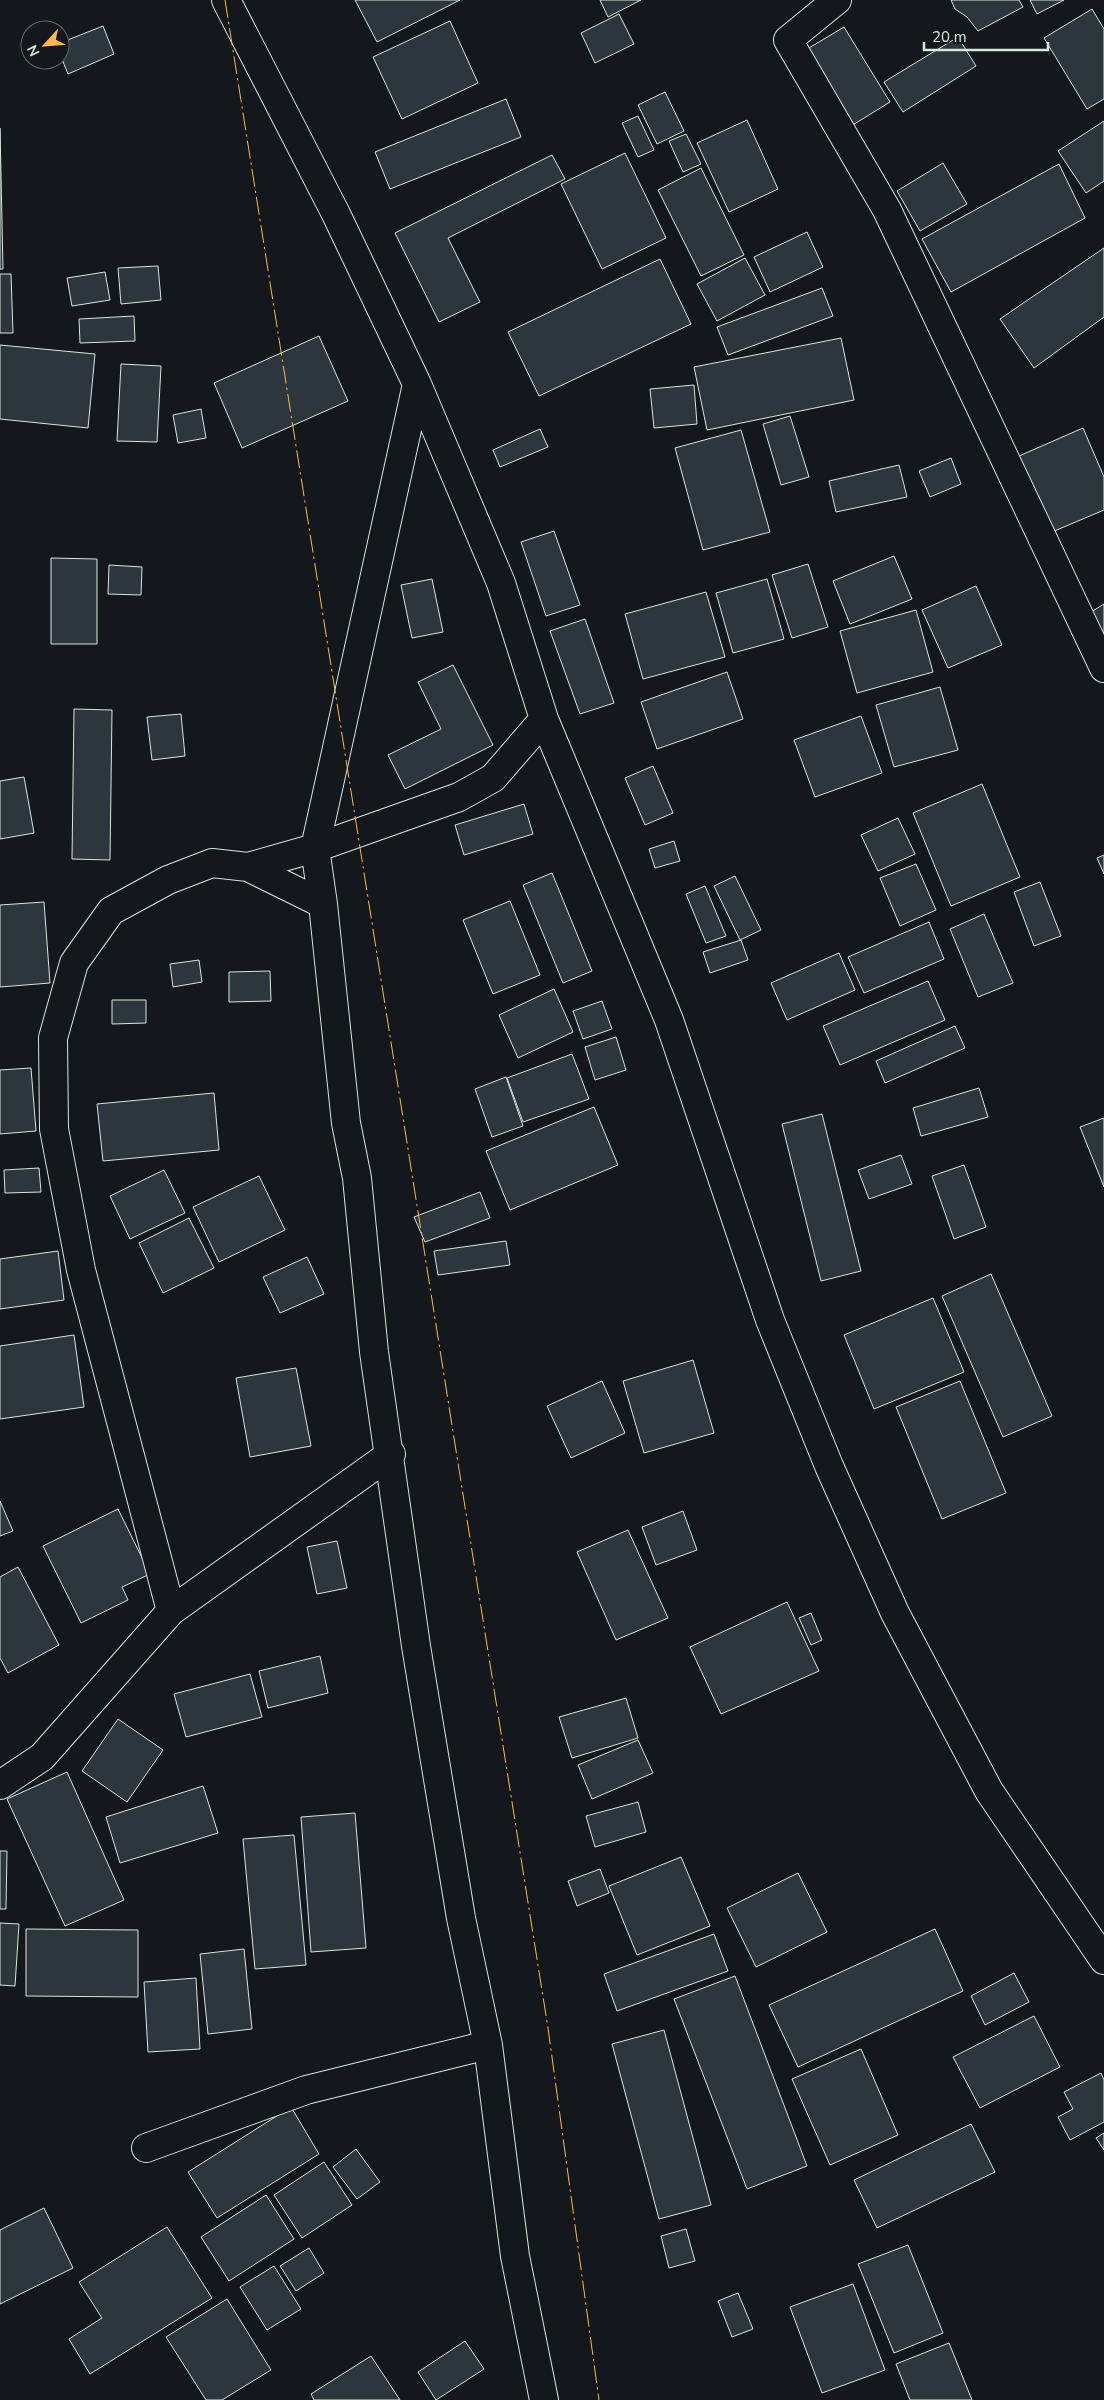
<svg xmlns="http://www.w3.org/2000/svg" width="1104" height="2400" font-family="'Nunito Sans',sans-serif">
<style>
.building{fill:#2c363c;stroke:#d8e6dc}
.lines{fill:none;stroke-linecap:round;stroke-linejoin:round}
.minor-casing{stroke:#d8e6dc;stroke-width:30}
.minor{stroke:#14181c;stroke-width:28}
.power{stroke:#ffb74d;stroke-width:1;stroke-dasharray:18 4 2.5 4;stroke-linecap:butt}
</style>
<rect width="100%" height="100%" fill="#14181c"/>
<path class="building" d="M 355,0 L 460,0 L 377,42 Z
M 600,0 L 641,0 L 608,17 Z
M 951,0 L 1019,0 L 1023,7 L 978,31 L 967,17 L 955,9 Z
M 1030,0 L 1064,0 L 1037,14 Z
M 1092,9 L 1104,29 L 1104,99 L 1087,109 L 1044,38 Z
M 619,14 L 634,44 L 595,63 L 581,33 Z
M 450,21 L 478,83 L 402,119 L 373,57 Z
M 103,26 L 114,54 L 68,74 L 60,54 L 60,43 Z
M 844,27 L 890,102 L 851,126 L 804,51 Z
M 958,37 L 976,66 L 903,112 L 884,82 Z
M 665,92 L 684,131 L 657,144 L 638,105 Z
M 506,99 L 521,137 L 390,189 L 375,152 Z
M 638,116 L 654,150 L 638,157 L 622,123 Z
M 747,120 L 778,189 L 729,212 L 697,143 Z
M 1104,121 L 1104,181 L 1086,193 L 1058,151 Z
M 0,128 L 3,269 L 0,269 Z
M 686,134 L 701,164 L 683,172 L 669,141 Z
M 625,153 L 666,238 L 602,269 L 561,184 Z
M 552,155 L 565,179 L 448,238 L 480,302 L 439,322 L 395,233 Z
M 943,163 L 967,204 L 920,231 L 897,191 Z
M 1059,164 L 1085,218 L 951,292 L 922,239 Z
M 701,168 L 744,255 L 701,276 L 658,190 Z
M 807,232 L 823,267 L 770,292 L 754,257 Z
M 1104,248 L 1104,317 L 1034,368 L 1000,319 Z
M 745,258 L 765,295 L 717,321 L 697,284 Z
M 660,259 L 691,324 L 539,396 L 508,332 Z
M 158,266 L 161,300 L 121,304 L 118,268 Z
M 105,272 L 110,300 L 72,306 L 67,278 Z
M 0,274 L 11,274 L 13,333 L 0,333 Z
M 822,288 L 833,316 L 728,355 L 717,327 Z
M 134,316 L 135,341 L 80,343 L 79,319 Z
M 319,336 L 348,401 L 242,448 L 214,383 Z
M 841,338 L 854,400 L 707,430 L 694,367 Z
M 0,345 L 95,354 L 88,428 L 0,419 Z
M 121,364 L 161,366 L 157,442 L 117,441 Z
M 694,385 L 697,424 L 654,428 L 650,389 Z
M 201,409 L 206,438 L 178,443 L 173,415 Z
M 790,416 L 809,477 L 781,485 L 763,424 Z
M 1083,428 L 1104,477 L 1104,510 L 1052,532 L 1019,456 Z
M 540,429 L 548,447 L 500,467 L 493,450 Z
M 741,430 L 770,532 L 703,550 L 675,448 Z
M 951,458 L 961,484 L 930,497 L 919,471 Z
M 899,465 L 907,497 L 836,512 L 829,481 Z
M 554,531 L 580,605 L 546,616 L 521,542 Z
M 894,556 L 912,599 L 850,624 L 833,581 Z
M 51,558 L 97,559 L 97,644 L 51,644 Z
M 808,564 L 828,627 L 792,638 L 772,575 Z
M 109,565 L 142,567 L 141,595 L 108,594 Z
M 432,579 L 443,632 L 412,638 L 401,585 Z
M 767,579 L 784,639 L 733,653 L 716,593 Z
M 976,586 L 1002,645 L 948,668 L 922,610 Z
M 706,592 L 725,657 L 643,679 L 625,614 Z
M 1104,604 L 1104,644 L 1083,617 Z
M 916,610 L 933,672 L 857,693 L 840,631 Z
M 585,619 L 614,703 L 580,714 L 550,631 Z
M 453,665 L 493,745 L 405,789 L 388,755 L 441,729 L 418,682 Z
M 727,672 L 743,719 L 657,749 L 641,702 Z
M 940,687 L 958,750 L 894,767 L 876,705 Z
M 74,709 L 112,710 L 110,860 L 72,859 Z
M 181,714 L 185,756 L 152,760 L 147,717 Z
M 861,716 L 882,773 L 815,797 L 794,740 Z
M 653,766 L 673,813 L 645,825 L 625,778 Z
M 24,777 L 34,833 L 0,839 L 0,781 Z
M 982,784 L 1020,877 L 951,906 L 913,813 Z
M 524,804 L 533,834 L 464,855 L 455,825 Z
M 898,818 L 915,854 L 878,871 L 861,835 Z
M 674,841 L 680,861 L 655,868 L 649,849 Z
M 1104,855 L 1104,874 L 1097,858 Z
M 916,864 L 936,910 L 900,926 L 880,878 Z
M 552,873 L 592,971 L 563,983 L 523,885 Z
M 735,876 L 761,930 L 740,940 L 714,886 Z
M 1040,882 L 1061,936 L 1034,946 L 1014,892 Z
M 705,886 L 726,936 L 706,943 L 686,894 Z
M 510,901 L 540,975 L 493,994 L 463,920 Z
M 44,902 L 50,983 L 0,987 L 0,905 Z
M 984,914 L 1013,983 L 978,997 L 950,929 Z
M 929,922 L 944,959 L 864,993 L 848,957 Z
M 741,940 L 748,960 L 710,973 L 703,952 Z
M 839,953 L 855,990 L 787,1020 L 771,983 Z
M 199,960 L 202,982 L 173,987 L 170,964 Z
M 270,971 L 271,1001 L 229,1002 L 229,972 Z
M 928,981 L 945,1020 L 840,1065 L 823,1026 Z
M 554,989 L 573,1032 L 518,1058 L 499,1015 Z
M 112,1000 L 146,1000 L 146,1023 L 112,1024 Z
M 602,1001 L 612,1029 L 583,1039 L 573,1011 Z
M 955,1026 L 965,1048 L 885,1083 L 876,1061 Z
M 616,1037 L 626,1070 L 595,1080 L 585,1047 Z
M 572,1054 L 589,1099 L 523,1122 L 507,1078 Z
M 31,1068 L 36,1131 L 0,1134 L 0,1070 Z
M 506,1077 L 523,1126 L 492,1137 L 475,1089 Z
M 979,1088 L 988,1117 L 921,1136 L 913,1108 Z
M 214,1093 L 219,1150 L 103,1161 L 97,1104 Z
M 594,1107 L 618,1165 L 510,1210 L 486,1151 Z
M 822,1114 L 861,1271 L 821,1281 L 782,1124 Z
M 1104,1118 L 1104,1187 L 1080,1127 Z
M 901,1155 L 912,1184 L 869,1199 L 858,1170 Z
M 964,1165 L 986,1227 L 954,1239 L 932,1176 Z
M 39,1168 L 41,1192 L 5,1193 L 4,1170 Z
M 164,1170 L 185,1213 L 130,1239 L 110,1196 Z
M 259,1176 L 285,1230 L 219,1262 L 193,1207 Z
M 480,1192 L 490,1218 L 425,1242 L 414,1217 Z
M 189,1218 L 214,1268 L 163,1293 L 139,1243 Z
M 506,1241 L 510,1265 L 438,1275 L 434,1251 Z
M 58,1251 L 64,1300 L 0,1309 L 0,1259 Z
M 307,1257 L 324,1294 L 280,1313 L 263,1277 Z
M 991,1274 L 1052,1416 L 1003,1437 L 942,1296 Z
M 933,1298 L 964,1372 L 874,1409 L 844,1335 Z
M 74,1335 L 84,1407 L 0,1419 L 0,1346 Z
M 693,1360 L 714,1433 L 644,1453 L 623,1381 Z
M 296,1368 L 311,1446 L 250,1457 L 236,1378 Z
M 602,1381 L 625,1433 L 571,1458 L 547,1406 Z
M 960,1381 L 1006,1493 L 942,1519 L 896,1407 Z
M 0,1501 L 13,1531 L 0,1536 Z
M 118,1509 L 150,1574 L 122,1587 L 128,1600 L 81,1623 L 43,1546 Z
M 683,1511 L 697,1550 L 656,1565 L 642,1527 Z
M 628,1530 L 668,1618 L 616,1640 L 577,1552 Z
M 337,1541 L 347,1588 L 317,1594 L 307,1547 Z
M 18,1567 L 59,1645 L 8,1673 L 0,1658 L 0,1577 Z
M 787,1602 L 819,1671 L 721,1714 L 690,1647 Z
M 811,1613 L 822,1640 L 811,1645 L 799,1618 Z
M 320,1656 L 328,1693 L 268,1708 L 259,1671 Z
M 250,1674 L 262,1717 L 186,1737 L 174,1694 Z
M 626,1698 L 638,1738 L 572,1758 L 559,1717 Z
M 118,1719 L 163,1750 L 127,1802 L 82,1771 Z
M 638,1740 L 653,1773 L 592,1799 L 578,1765 Z
M 67,1772 L 124,1900 L 65,1926 L 7,1799 Z
M 203,1786 L 218,1833 L 120,1863 L 106,1817 Z
M 638,1802 L 646,1832 L 595,1847 L 586,1816 Z
M 355,1813 L 366,1948 L 311,1952 L 301,1817 Z
M 294,1835 L 306,1965 L 255,1969 L 243,1839 Z
M 0,1851 L 7,1851 L 6,1909 L 0,1909 Z
M 681,1857 L 710,1926 L 637,1955 L 609,1886 Z
M 600,1869 L 609,1893 L 577,1906 L 568,1881 Z
M 798,1873 L 827,1932 L 756,1967 L 727,1908 Z
M 0,1923 L 19,1924 L 15,1986 L 0,1985 Z
M 26,1929 L 138,1930 L 138,1997 L 26,1996 Z
M 935,1929 L 963,1991 L 798,2067 L 769,2005 Z
M 714,1934 L 728,1971 L 617,2011 L 604,1974 Z
M 244,1949 L 252,2029 L 208,2034 L 200,1954 Z
M 1014,1973 L 1029,2002 L 985,2025 L 971,1996 Z
M 735,1976 L 807,2166 L 747,2189 L 674,1999 Z
M 196,1978 L 200,2049 L 148,2052 L 144,1982 Z
M 1034,2016 L 1060,2067 L 980,2108 L 953,2057 Z
M 664,2030 L 711,2205 L 659,2219 L 612,2044 Z
M 861,2049 L 898,2135 L 830,2165 L 792,2079 Z
M 1101,2073 L 1104,2080 L 1104,2122 L 1070,2140 L 1058,2117 L 1073,2109 L 1064,2092 Z
M 291,2107 L 319,2154 L 217,2218 L 188,2172 Z
M 971,2124 L 995,2172 L 877,2228 L 854,2180 Z
M 1104,2133 L 1104,2150 L 1096,2138 Z
M 356,2149 L 380,2182 L 357,2199 L 333,2167 Z
M 324,2162 L 352,2205 L 302,2238 L 274,2195 Z
M 266,2195 L 294,2239 L 229,2281 L 201,2237 Z
M 44,2208 L 73,2268 L 0,2304 L 0,2230 Z
M 167,2227 L 212,2298 L 90,2374 L 69,2339 L 102,2318 L 79,2282 Z
M 686,2229 L 695,2261 L 669,2268 L 661,2236 Z
M 908,2245 L 943,2333 L 894,2353 L 858,2264 Z
M 309,2248 L 324,2273 L 296,2291 L 280,2266 Z
M 274,2266 L 301,2309 L 267,2330 L 240,2287 Z
M 853,2284 L 885,2370 L 822,2393 L 790,2307 Z
M 738,2293 L 753,2329 L 732,2337 L 718,2301 Z
M 227,2299 L 271,2370 L 222,2400 L 206,2400 L 166,2337 Z
M 465,2341 L 484,2369 L 436,2400 L 418,2372 Z
M 949,2343 L 972,2400 L 910,2400 L 896,2364 Z
M 371,2356 L 400,2400 L 314,2400 L 311,2394 Z"/>
<g class="lines">
<defs>
<path id="minor" d="M 226,0 L 336,214 L 417,384 L 501,583 L 544,719 L 669,1020 L 770,1320 L 829,1466 L 895,1613 L 989,1791 L 1104,1960
M 837,0 L 788,40 L 887,210 L 1104,668
M 417,384 L 315,848 L 323,904 L 346,1123 L 357,1178 L 374,1352 L 416,1646 L 461,1918 L 488,2045 L 515,2256 L 544,2400
M 248,867 L 323,904
M 171,1611 L 81,1270 L 54,1129 L 53,1038 L 74,963 L 111,911 L 168,880 L 212,863 L 248,867 L 315,848 L 459,797 L 493,778 L 544,719
M 0,1785 L 42,1757 L 171,1611 L 391,1454
M 146,2148 L 306,2090 L 488,2045"/>
</defs>
<use href="#minor" class="minor-casing"/>
<use href="#minor" class="minor"/>
<path class="power" d="M 225,0 L 548,2028 L 599,2400"/>
</g>
<g transform="translate(45 45) rotate(244)"><circle r="24" fill="#14181c" stroke="#626a69"/>
<path d="M0-4L9 19L0 12L-9 19Z" fill="#ffb74d"/>
<text y="-8" font-size="14" font-weight="bold" text-anchor="middle" fill="#d8e6dc">N</text>
</g>
<path d="M924 42v8h124v-8" fill="none" stroke="#d8e6dc" stroke-width="2.5"/>
<text x="932" y="42" font-size="15" fill="#d8e6dc" stroke="#14181c" stroke-width="4" paint-order="stroke">20 m</text>
</svg>
